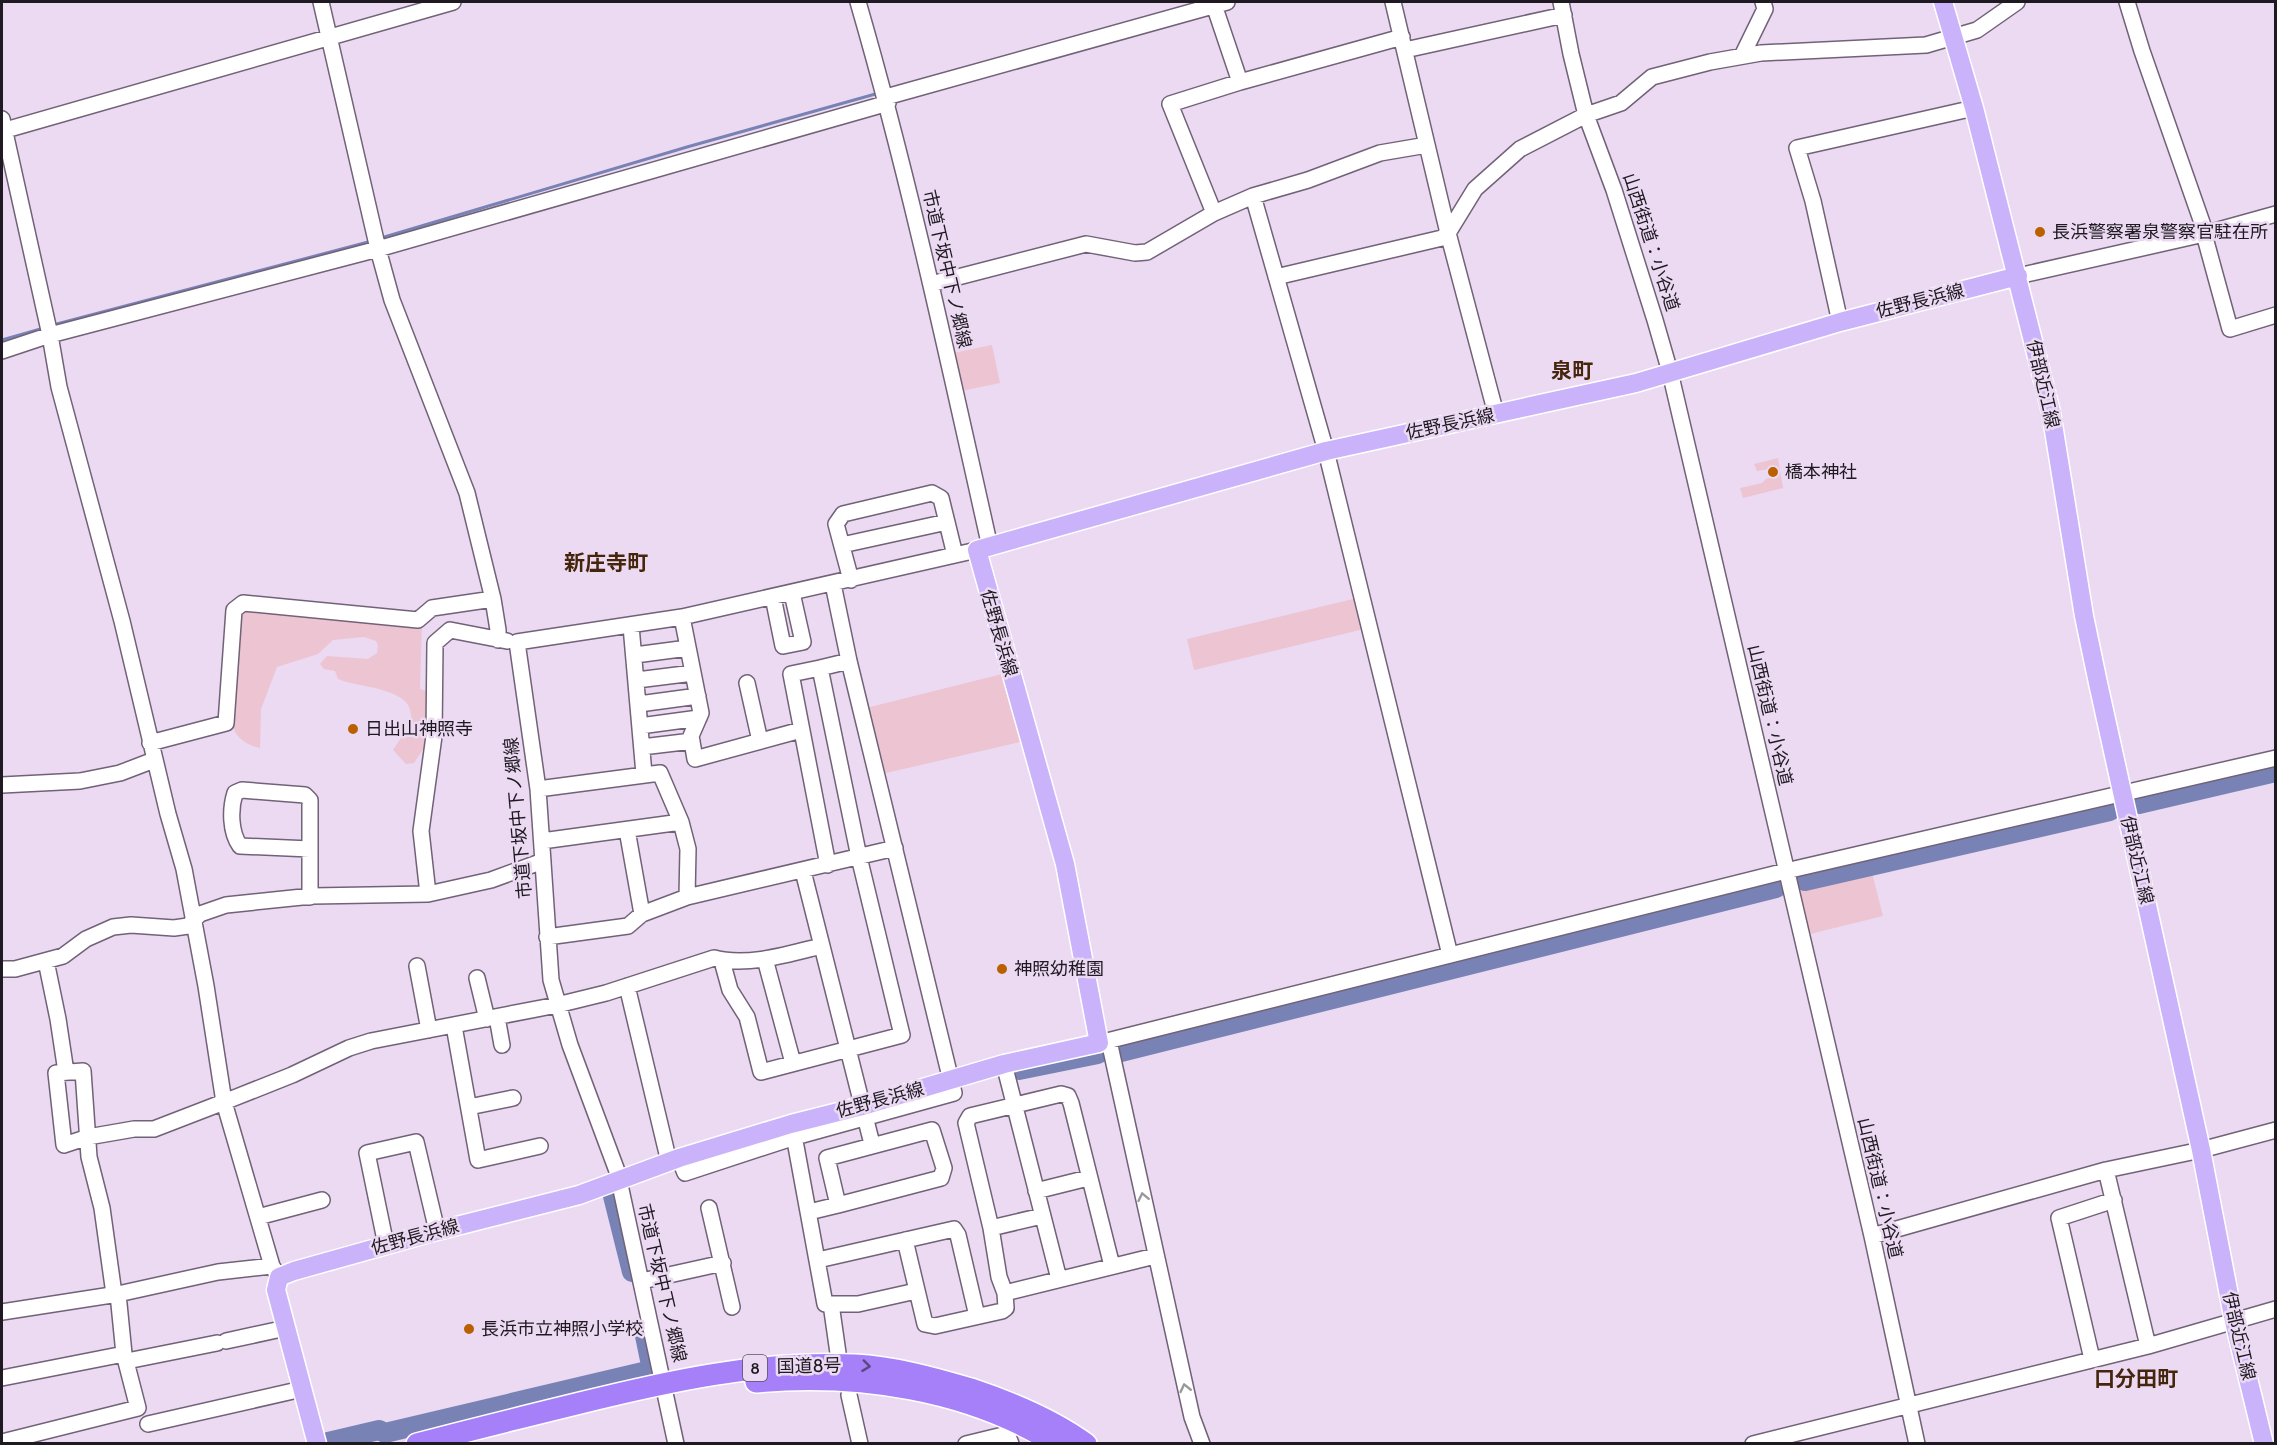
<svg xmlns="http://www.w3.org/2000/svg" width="2277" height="1445" font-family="Cabin,'Noto Sans JP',sans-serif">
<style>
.green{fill:#edc4d2}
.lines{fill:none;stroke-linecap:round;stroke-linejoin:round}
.stream{stroke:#7982b5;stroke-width:3}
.river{stroke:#7982b5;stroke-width:20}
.minor-casing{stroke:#716277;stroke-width:18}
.major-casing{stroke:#fff;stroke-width:21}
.highway-casing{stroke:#fff;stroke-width:24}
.minor{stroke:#fff;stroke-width:15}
.major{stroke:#cab3fb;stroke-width:18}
.highway{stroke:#a680f8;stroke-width:21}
.oneway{stroke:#9a989c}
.oneway2{stroke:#5c4782}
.poi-dot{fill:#ba6000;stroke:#ebdaf2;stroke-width:2}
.labels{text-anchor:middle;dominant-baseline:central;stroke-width:5;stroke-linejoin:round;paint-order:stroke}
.shield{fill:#ebdaf2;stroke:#5c5360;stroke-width:1.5}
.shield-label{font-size:16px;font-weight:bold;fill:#1f1922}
.poi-label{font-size:18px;fill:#1f1922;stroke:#ebdaf2;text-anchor:start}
.street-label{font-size:18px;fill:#1f1922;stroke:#ebdaf2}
.quarter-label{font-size:21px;font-weight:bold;fill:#45260d;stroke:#ebdaf2}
</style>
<rect width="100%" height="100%" fill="#ebdaf2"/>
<path class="green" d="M 992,345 L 1000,383 L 961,391 L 953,353 Z
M 1778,458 L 1783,488 L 1743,498 L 1740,488 L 1762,483 L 1766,479 L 1777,475 L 1775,468 L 1757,471 L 1754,464 Z
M 1357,598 L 1364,629 L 1194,670 L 1187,639 Z
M 244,607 L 422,623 L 420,689 L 430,692 L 429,740 L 414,763 L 406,764 L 393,750 C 399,740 410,728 411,717 C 413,687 358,688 338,679 L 335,671 L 324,669 L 320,664 L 327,656 L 368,659 L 377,653 L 378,645 L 376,641 L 364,637 L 333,640 L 318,654 L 277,667 L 261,709 L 260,748 C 246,745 234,737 232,722 L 237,613 Z
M 1002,674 L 1024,741 L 882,774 L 866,708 Z
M 1872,873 L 1883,916 L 1806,935 L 1795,891 Z"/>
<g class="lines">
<path class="stream" d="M 381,238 L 687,147 L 879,93
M 53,325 L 372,241
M 2,340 L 44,328"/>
<path class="river" d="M 2139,804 L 2276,772
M 1805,881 L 2110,811
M 1121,1052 L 1776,888
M 1019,1070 L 1098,1054
M 613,1196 L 632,1272
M 328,1442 L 379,1430 L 385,1433 L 647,1371 L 651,1365 L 645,1336"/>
<defs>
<path id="minor" d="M 321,2 L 378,249 L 392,300 L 467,493 L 493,599 L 498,630 L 498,640
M 858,2 C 910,181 949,364 990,547
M 1213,2 L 1240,82
M 1393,2 L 1448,233 L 1496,414
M 1561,2 L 1571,54 L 1586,115 L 1614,190 L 1655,320 L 1670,372 L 1872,1236 L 1917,1444
M 2127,2 L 2142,51 L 2206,234
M 1405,50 L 1564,15
M 1742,56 L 1765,9 L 1763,2
M 886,97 L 1227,2
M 2,119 L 50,335 L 59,387 L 122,621 L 168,814 L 184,869 L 206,986 L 224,1102 L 292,1075 L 349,1048 L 371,1041 L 557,1005 L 606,993 L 714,958 C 747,967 789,954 821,946
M 2,131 L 453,2
M 1253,196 L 1326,451 L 1450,955
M 1214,213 L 1170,104 L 1240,82 L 1402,37
M 2204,234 L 2230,329 L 2276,315
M 2018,276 L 2204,234 L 2276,214
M 1276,277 L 1442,238 L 1448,233 L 1475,189 L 1520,149 L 1586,115 L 1621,103 L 1652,77 L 1710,62 L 1761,53 L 1926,45 L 1977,30 L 2017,2
M 931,284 L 1086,244 L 1135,253 L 1147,252 L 1214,213 L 1253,196 L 1308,180 L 1380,153 L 1427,145
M 1840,322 L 1813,201 L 1797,148 L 1974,108
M 2,351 L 50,335 L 378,249 L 888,103
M 842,545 L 947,522
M 851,580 L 836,524 L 843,514 L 932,493 L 941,498 L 955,555
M 773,597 L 783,646 L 803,642 L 792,593
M 682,617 L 701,713 L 691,736 L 695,759 L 801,730
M 631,626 L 644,774
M 635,655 L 688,648
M 820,668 L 791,674 L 828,865
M 637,680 L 693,673
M 747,683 L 760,741
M 639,704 L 698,696
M 640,726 L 699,718
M 150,743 L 226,723 L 234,610 L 243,603 L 418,620 L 432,608 L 493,599
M 642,747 L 692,741
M 2,785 L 80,781 L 120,773 L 154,760
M 538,789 L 660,773 L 681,822 L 688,849 L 687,897
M 627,830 L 642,914
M 542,841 L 681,822
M 310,849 L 240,846 C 230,832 230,809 235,793 L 242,790 L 305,795 L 310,800 L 310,897
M 803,871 L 872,1144
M 428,894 L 421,831 L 434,736 L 435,643 L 450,630 L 507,641
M 547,937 L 628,926 L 642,914 L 687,897 L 895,848
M 765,959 L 793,1063
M 46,961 L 58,1019 L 66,1072
M 722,961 L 730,990 L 747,1017 L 761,1072 L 902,1035 L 859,857 L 820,668 L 849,661
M 417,966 L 429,1030
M 2,969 L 15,969 L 63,956 L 86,939 L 113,927 L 131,925 L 174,928 L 188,926 L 200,914 L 226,905 L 312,896 L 428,894 L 491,880 L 543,861
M 477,978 L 487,1019
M 627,986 L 669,1162
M 497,1017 L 502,1045
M 454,1026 L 478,1160 L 540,1146
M 1109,1041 L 1192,1417 L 1202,1444
M 1099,1043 L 1786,871 L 2276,758
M 1004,1064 L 1059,1279
M 469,1107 L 513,1098
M 793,1130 L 825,1304 L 858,1304 L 916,1291
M 932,1130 L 944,1168 L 941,1178 L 838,1205 L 827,1158 Z
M 679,1158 L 685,1173 L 795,1137 L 954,1093 L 849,661 L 833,584
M 2106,1170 L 2148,1346
M 1036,1191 L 1088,1178
M 709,1208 L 732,1307
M 809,1212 L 838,1205
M 258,1217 L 322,1200
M 991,1228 L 1042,1216
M 1872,1236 L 2106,1170 L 2201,1150 L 2276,1130
M 905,1240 L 925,1324 L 935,1326 L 1002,1311 L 1006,1308 L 1005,1293 L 999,1277 L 991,1228 L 966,1123 L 970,1116 L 1061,1094 L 1068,1096 L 1071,1103 L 1112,1266
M 386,1245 L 367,1153 L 416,1142 L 437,1231
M 818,1260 L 954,1229 L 958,1235 L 977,1316
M 642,1281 L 723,1263
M 1005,1293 L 1155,1256
M 114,1294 L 102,1208 L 89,1157 L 83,1071 L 56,1073 L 64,1145 L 88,1137 L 134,1129 L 154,1129 L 224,1102 L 272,1266 L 279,1277
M 831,1304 L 838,1353
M 2,1312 L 118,1294 L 218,1272 L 272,1266
M 226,1341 L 286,1328
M 2092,1359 L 2059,1218 L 2114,1200
M 127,1361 L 217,1343
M 2,1378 L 124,1354
M 849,1395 L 860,1444
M 148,1424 L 302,1389
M 2,1442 L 138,1408 L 124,1354 L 118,1294
M 676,1444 L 617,1171 L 570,1045 L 551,980 L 538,789 L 517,642 L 682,617 L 977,550
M 966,1444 L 1003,1435 L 1008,1436 L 1011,1444
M 1753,1444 L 2148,1346 L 2276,1309"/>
<path id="major" d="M 1943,2 L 1974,108 L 2051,412 L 2084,616 L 2098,683 L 2201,1150 L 2234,1321 L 2264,1444
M 317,1444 L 276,1290 L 279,1277 L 294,1271 L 437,1231 L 579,1195 L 679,1158 L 791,1124 L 862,1106 L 1004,1064 L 1099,1043 L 1065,864 L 977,550 L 1326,451 L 1636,383 L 1840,322 L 2018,276"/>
<path id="highway" d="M 756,1382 C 858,1373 968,1389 1056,1444
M 417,1444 C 470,1430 523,1417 576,1404 C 669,1381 759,1361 855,1365 C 894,1367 934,1378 971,1389 C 1010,1402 1052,1419 1086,1444"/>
</defs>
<use href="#minor" class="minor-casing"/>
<use href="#major" class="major-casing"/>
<use href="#highway" class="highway-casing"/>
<use href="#minor" class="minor"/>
<use href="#major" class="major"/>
<use href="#highway" class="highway"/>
</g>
<defs><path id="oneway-chevron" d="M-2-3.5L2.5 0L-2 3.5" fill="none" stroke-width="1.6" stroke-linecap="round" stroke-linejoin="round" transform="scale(1.5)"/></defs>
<g class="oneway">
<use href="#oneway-chevron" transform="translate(1143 1197) rotate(-102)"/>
<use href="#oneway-chevron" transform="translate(1185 1388) rotate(-103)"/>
</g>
<use class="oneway2" href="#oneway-chevron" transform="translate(866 1366) rotate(7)"/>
<g class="poi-dot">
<circle cx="2040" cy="232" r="6"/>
<circle cx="1773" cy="472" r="6"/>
<circle cx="353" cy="729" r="6"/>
<circle cx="1002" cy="969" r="6"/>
<circle cx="469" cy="1329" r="6"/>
</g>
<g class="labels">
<rect class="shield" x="743" y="1355" width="24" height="26" rx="4.5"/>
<g class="shield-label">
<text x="755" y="1368">8</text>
</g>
<g class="poi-label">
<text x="2052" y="232">長浜警察署泉警察官駐在所</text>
<text x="1785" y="472">橋本神社</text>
<text x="365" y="729">日出山神照寺</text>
<text x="1014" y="969">神照幼稚園</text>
<text x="481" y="1329">長浜市立神照小学校</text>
</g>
<g class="street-label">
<text transform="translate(1651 242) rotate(72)">山西街道：小谷道</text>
<text transform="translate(947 269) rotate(77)">市道下坂中下ノ郷線</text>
<text transform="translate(1920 301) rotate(-14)">佐野長浜線</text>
<text transform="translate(2043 384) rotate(77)">伊部近江線</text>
<text transform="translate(1450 424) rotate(-12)">佐野長浜線</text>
<text transform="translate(999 633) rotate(74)">佐野長浜線</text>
<text transform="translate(1770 715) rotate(77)">山西街道：小谷道</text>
<text transform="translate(518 818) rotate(-95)">市道下坂中下ノ郷線</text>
<text transform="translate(2137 860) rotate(77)">伊部近江線</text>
<text transform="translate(880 1100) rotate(-15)">佐野長浜線</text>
<text transform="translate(1880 1188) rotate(77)">山西街道：小谷道</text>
<text transform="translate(415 1237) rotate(-15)">佐野長浜線</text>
<text transform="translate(662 1283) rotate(77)">市道下坂中下ノ郷線</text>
<text transform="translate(2239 1336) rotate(77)">伊部近江線</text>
<text transform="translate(809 1366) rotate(-1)">国道8号</text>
</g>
<g class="quarter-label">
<text x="1572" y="370">泉町</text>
<text x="606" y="562">新庄寺町</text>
<text x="2136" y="1378">口分田町</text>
</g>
</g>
<rect width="2277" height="1445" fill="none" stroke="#1f1922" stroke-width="6"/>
</svg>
